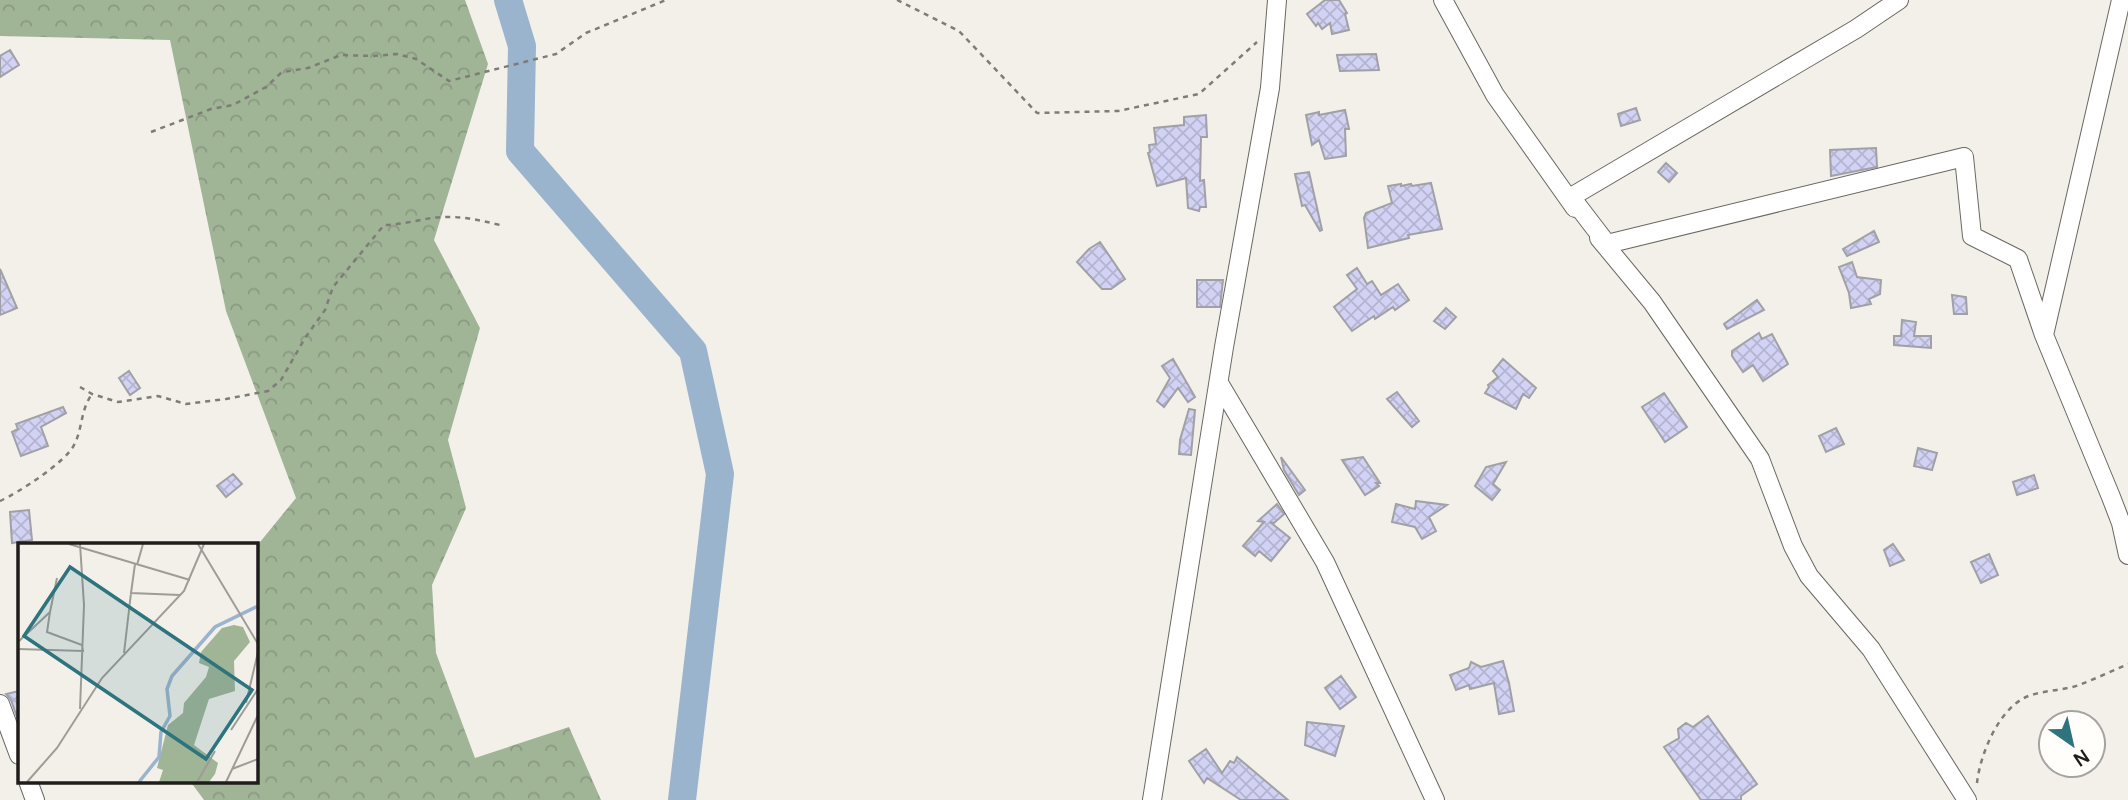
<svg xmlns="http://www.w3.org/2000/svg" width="2128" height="800" font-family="Manrope,sans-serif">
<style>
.forest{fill:url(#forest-crowns)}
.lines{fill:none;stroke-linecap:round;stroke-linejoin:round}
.river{stroke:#9bb4ce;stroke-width:28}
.building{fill:url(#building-cross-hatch);stroke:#a0a0a6;stroke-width:2}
.minor-casing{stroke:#696761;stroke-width:20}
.path{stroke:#7e7c78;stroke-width:2.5;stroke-dasharray:5 5;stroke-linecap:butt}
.minor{stroke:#fff;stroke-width:18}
.inset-river{fill:none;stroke:#9bb4ce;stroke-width:3.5}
.inset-road{fill:none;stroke:#9e9c97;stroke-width:2}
.view{fill:#2d747f;fill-opacity:0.15;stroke:#2d747f;stroke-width:3.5}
.inset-edge{fill:none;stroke:#1e1d1b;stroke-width:3.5}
</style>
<defs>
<pattern id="forest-crowns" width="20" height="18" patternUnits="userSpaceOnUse" patternTransform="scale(1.75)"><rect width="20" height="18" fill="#a0b496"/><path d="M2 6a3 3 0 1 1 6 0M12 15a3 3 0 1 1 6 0" fill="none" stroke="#899a81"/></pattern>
<pattern id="building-cross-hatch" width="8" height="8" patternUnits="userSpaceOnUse" patternTransform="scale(1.75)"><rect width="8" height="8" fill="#d2d2f4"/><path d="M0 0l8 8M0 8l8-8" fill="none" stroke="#b4b4d1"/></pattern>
</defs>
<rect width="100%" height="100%" fill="#f3f0ea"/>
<path class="forest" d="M 0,0 L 465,0 L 488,64 L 434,240 L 480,328 L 448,440 L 466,508 L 432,585 L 436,653 L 475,758 L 569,727 L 601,800 L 204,800 L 190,781 L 256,781 L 256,547 L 296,498 L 226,311 L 170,40 L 0,36 Z"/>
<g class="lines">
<path class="river" d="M 508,0 L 522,46 L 520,151 L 693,351 L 720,474 L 682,800"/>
</g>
<path class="building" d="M 1325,0 L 1339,0 L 1347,13 L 1345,14 L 1349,30 L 1332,34 L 1330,23 L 1322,29 L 1318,23 L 1316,26 L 1307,14 Z
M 10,50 L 19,65 L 0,77 L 0,56 Z
M 1376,54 L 1379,70 L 1340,71 L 1337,55 Z
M 1636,108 L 1640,120 L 1621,126 L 1618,114 Z
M 1345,110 L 1349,129 L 1345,129 L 1346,156 L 1325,159 L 1319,140 L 1312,145 L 1306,115 L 1319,112 L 1319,115 Z
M 1206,115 L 1207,137 L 1201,137 L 1200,181 L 1204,180 L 1206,207 L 1200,207 L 1199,211 L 1188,208 L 1186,178 L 1157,186 L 1148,153 L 1150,152 L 1149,145 L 1156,144 L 1154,128 L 1184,125 L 1184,117 Z
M 1876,148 L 1877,167 L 1831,176 L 1830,150 Z
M 1666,163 L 1677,173 L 1669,182 L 1658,172 Z
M 1309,172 L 1322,230 L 1320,231 L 1305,205 L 1302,206 L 1295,174 Z
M 1431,183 L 1442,229 L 1408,235 L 1409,238 L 1368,248 L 1364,218 L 1366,213 L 1392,203 L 1388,186 L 1401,184 L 1401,186 L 1411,184 L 1412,186 Z
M 1874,231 L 1879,242 L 1847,256 L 1843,249 Z
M 1100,242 L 1125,279 L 1111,289 L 1102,289 L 1077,262 L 1089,249 Z
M 1852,262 L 1857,277 L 1881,280 L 1880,294 L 1869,299 L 1871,304 L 1851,308 L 1849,293 L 1839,267 Z
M 1357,268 L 1367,284 L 1372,281 L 1381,295 L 1398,284 L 1409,300 L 1395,310 L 1393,307 L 1375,319 L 1374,316 L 1352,331 L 1334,307 L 1357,289 L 1347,275 Z
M 0,269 L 17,308 L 0,315 Z
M 1197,280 L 1223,280 L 1220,307 L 1197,307 Z
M 1952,295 L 1966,297 L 1967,314 L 1954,314 Z
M 1757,300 L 1764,310 L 1727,329 L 1724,324 Z
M 1446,308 L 1456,317 L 1445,329 L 1434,321 Z
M 1902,320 L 1916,322 L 1914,336 L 1931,336 L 1931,348 L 1894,345 L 1894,336 L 1901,336 Z
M 1759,333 L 1762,339 L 1772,334 L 1788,364 L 1763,381 L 1753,365 L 1743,372 L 1732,356 L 1732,351 Z
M 1173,359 L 1195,397 L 1188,402 L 1178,388 L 1164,407 L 1157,401 L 1170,378 L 1162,366 Z
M 1503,359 L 1536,388 L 1529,398 L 1523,394 L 1516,409 L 1485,393 L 1489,387 L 1488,385 L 1498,377 L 1493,371 Z
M 129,371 L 140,388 L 130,395 L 119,378 Z
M 1397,392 L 1419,421 L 1412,427 L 1387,399 Z
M 1664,393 L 1687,427 L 1665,442 L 1642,407 Z
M 63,407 L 66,413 L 41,427 L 48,446 L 21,456 L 12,432 L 18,429 L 16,424 Z
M 1189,409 L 1195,410 L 1191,455 L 1179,454 L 1180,440 Z
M 1836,428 L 1844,444 L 1826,452 L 1819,436 Z
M 1918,448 L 1937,453 L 1932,470 L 1914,466 Z
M 1281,457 L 1305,490 L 1299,495 L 1284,470 Z
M 1363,457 L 1380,483 L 1376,483 L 1379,486 L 1365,495 L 1342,460 Z
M 1506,462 L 1493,484 L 1500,490 L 1492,500 L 1475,486 L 1486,467 Z
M 233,474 L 242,484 L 226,497 L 217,486 Z
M 2034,475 L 2038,488 L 2017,495 L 2013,482 Z
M 1416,501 L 1447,505 L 1429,517 L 1436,531 L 1422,539 L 1415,527 L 1392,522 L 1396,504 L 1415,509 Z
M 1277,504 L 1284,514 L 1274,523 L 1270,522 L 1290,538 L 1271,561 L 1259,551 L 1255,556 L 1243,546 L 1264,522 L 1258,521 Z
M 29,510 L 32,540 L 12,543 L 10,512 Z
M 1893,544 L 1904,560 L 1890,566 L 1884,550 Z
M 1989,554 L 1998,575 L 1981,583 L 1971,562 Z
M 1503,661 L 1509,683 L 1514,711 L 1499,714 L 1494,683 L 1470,689 L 1469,685 L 1456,690 L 1450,675 L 1469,668 L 1471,662 L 1481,667 Z
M 1341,676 L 1356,697 L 1340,709 L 1325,688 Z
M 19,691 L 19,723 L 11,700 L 6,694 Z
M 1708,716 L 1757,784 L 1741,796 L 1741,800 L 1701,800 L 1664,747 L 1679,738 L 1678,729 L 1686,723 L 1693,727 Z
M 1307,722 L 1344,726 L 1335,756 L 1305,745 Z
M 1206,749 L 1222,773 L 1230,761 L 1234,763 L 1237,757 L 1288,800 L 1241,800 L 1207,778 L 1204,783 L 1189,761 Z"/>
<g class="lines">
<defs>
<path id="minor" d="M 1443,0 L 1495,95 L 1575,208
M 1899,0 L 1856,29 L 1571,197 L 1607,244 L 1964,157 L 1972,236 L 2018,259 L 2044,335 L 2121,0
M 1599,238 L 1652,302 L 1760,459 L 1793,546 L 1809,576 L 1871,649 L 1967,800
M 2044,335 L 2111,497 L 2121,523 L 2128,555
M 1219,383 L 1325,562 L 1435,800
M 0,704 L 19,755
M 28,781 L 35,800
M 1152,800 L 1224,347 L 1270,88 L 1277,0"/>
</defs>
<use href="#minor" class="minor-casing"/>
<path class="path" d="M 897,0 L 959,31 L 1037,113 L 1118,111 L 1199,94 L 1257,42
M 151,132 L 211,109 L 233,105 L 266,87 L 282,72 L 308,68 L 341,55 L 373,56 L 397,54 L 416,59 L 449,81 L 556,54 L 586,33 L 666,0
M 80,387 L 92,394 L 118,402 L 158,396 L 186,404 L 226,399 L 268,391 L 281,380 L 305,338 L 325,310 L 333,287 L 384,225 C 406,225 428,216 450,217 C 467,217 483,221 500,225
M 0,501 C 18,493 66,462 74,445 C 83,428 80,411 92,394
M 1977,783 C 1980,755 1998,710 2026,697 C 2042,690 2062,691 2079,685 C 2095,679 2112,671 2128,664"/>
<use href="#minor" class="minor"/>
</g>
<g transform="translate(18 543)">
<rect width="240" height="240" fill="#f3f0ea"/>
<path d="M 216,82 L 225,84 L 232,99 L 216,118 L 217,148 L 191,156 L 176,202 L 200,220 L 197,231 L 191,239 L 141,239 L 145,227 L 139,225 L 150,182 L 165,170 L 166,160 L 188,134 L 191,124 L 181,120 L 183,109 L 204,85 Z" fill="#a0b496"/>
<path class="inset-river" d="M 121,239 L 141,214 L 143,189 L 152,173 L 149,146 L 154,133 L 197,84 L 240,63"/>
<path class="inset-road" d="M 51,1 L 172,37M 62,1 L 66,62 L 62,166M 180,1 L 240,101M 117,21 L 113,50 L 162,52M 119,22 L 125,1M 32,69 L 39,35M 0,99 L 32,69 L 29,89 L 64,102 L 65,108 L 0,106M 106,110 L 113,50M 228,160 L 240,109M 213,187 L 240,146M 214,226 L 240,216M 9,239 L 39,205 L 84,135 L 166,48 L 186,1M 179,239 L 197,208M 208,239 L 240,172"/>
<path class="view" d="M 52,24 L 234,147 L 188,216 L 6,93 Z"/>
<rect width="240" height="240" class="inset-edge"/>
</g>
<g transform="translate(2072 744) rotate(146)"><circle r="33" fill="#fffefb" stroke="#a5a4a1" stroke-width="2"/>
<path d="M0-5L12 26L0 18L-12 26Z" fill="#2d747f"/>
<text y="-10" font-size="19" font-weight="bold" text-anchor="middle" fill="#1e1d1b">N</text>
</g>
</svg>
